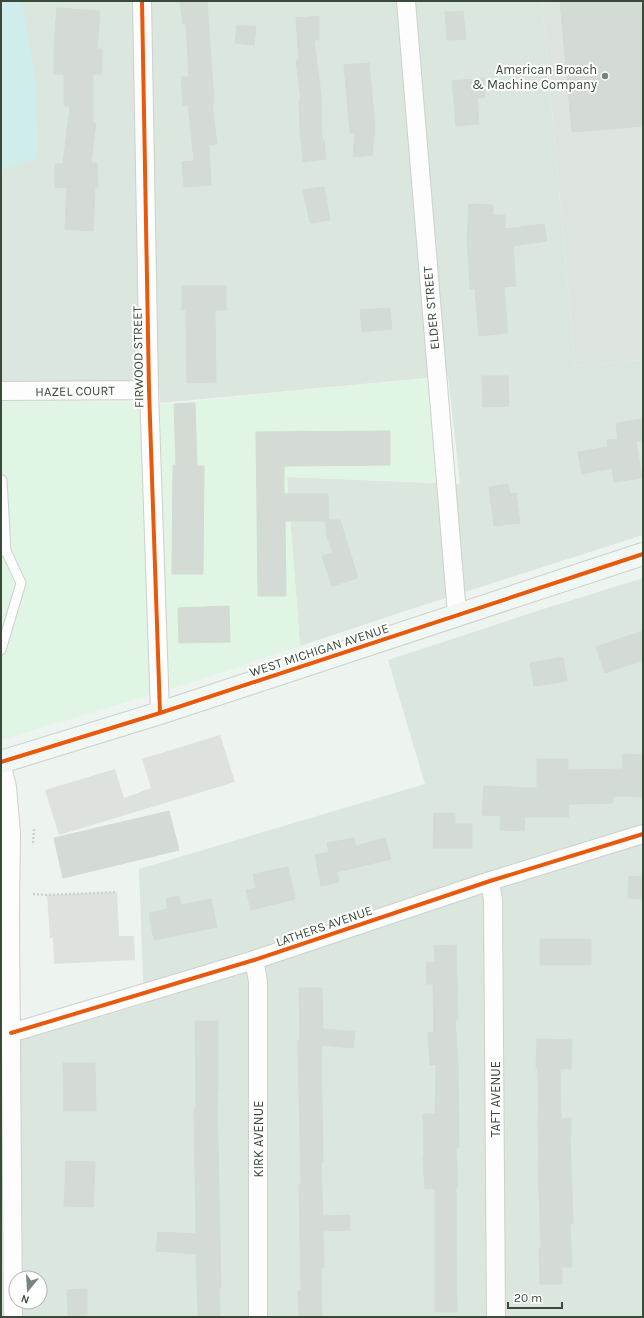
<svg xmlns="http://www.w3.org/2000/svg" width="644" height="1318" font-family="Karla,sans-serif">
<style>
.residential{fill:#dbe7de;fill-rule:evenodd}
.commercial{fill:#e1f5e4}
.industrial{fill:#dde5de}
.green{fill:#ceedeb}
.parking{fill:#dde2de}
.building{fill:#d4dbd5;stroke:#d3dbd4}
.lines{fill:none;stroke-linecap:round;stroke-linejoin:round}
.lane-casing{stroke:#cbd1cc;stroke-width:11}
.street-casing{stroke:#cbd1cc;stroke-width:20}
.secondary-casing{stroke:#c6d3c9;stroke-width:24}
.path{stroke:#ccd3cc;stroke-width:2.5;stroke-dasharray:2 2;stroke-linecap:butt}
.lane{stroke:#fcfdfc;stroke-width:9}
.street{stroke:#fcfdfc;stroke-width:18}
.secondary{stroke:#f1f7f3;stroke-width:22}
.cycleway-casing{stroke:#fff;stroke-width:6}
.cycleway{stroke:#e8590c;stroke-width:4}
.poi-dot{fill:#78857a;stroke:#fff;stroke-width:1.5}
.labels{text-anchor:middle;dominant-baseline:central;stroke-width:4;stroke-linejoin:round;paint-order:stroke}
.poi-label{font-size:13px;fill:#394a3b;stroke:#fff;text-anchor:end}
.street-label{font-size:13px;fill:#394a3b;stroke:#fff}
</style>
<rect width="100%" height="100%" fill="#edf3ee"/>
<path class="residential" d="M 1,1 L 542,1 L 575,366 L 643,360 L 643,535 L 399,613 L 300,646 L 287,477 L 460,484 L 448,376 L 160,403 L 159,386 L 1,387 Z
M 643,578 L 643,1317 L 1,1317 L 1,969 L 1,1045 L 144,1004 L 139,869 L 425,784 L 388,660 L 537,611 ZM 16,1278 L 40,1278 L 40,1302 L 16,1302 Z"/>
<path class="commercial" d="M 431,378 L 439,483 L 287,477 L 300,646 L 186,684 L 1,740 L 1,401 L 133,402 L 141,406 Z"/>
<path class="industrial" d="M 542,1 L 643,1 L 643,360 L 575,366 Z"/>
<path class="green" d="M 1,1 L 22,1 L 36,82 L 38,158 L 1,170 Z"/>
<path class="parking" d="M 220,735 L 235,782 L 59,835 L 45,790 L 115,769 L 124,798 L 151,788 L 142,759 Z
M 117,892 L 119,936 L 134,936 L 135,960 L 54,964 L 53,938 L 50,938 L 47,895 Z"/>
<path class="building" d="M 180,1 L 207,1 L 214,104 L 212,104 L 217,144 L 209,145 L 211,185 L 184,187 L 182,162 L 194,161 L 188,105 L 183,106 L 181,77 L 189,77 L 186,24 L 183,24 Z
M 560,1 L 641,1 L 643,27 L 643,126 L 572,132 Z
M 57,8 L 100,11 L 97,49 L 102,49 L 102,74 L 93,74 L 93,123 L 96,123 L 91,163 L 97,163 L 98,187 L 95,187 L 93,231 L 65,229 L 67,187 L 55,188 L 55,164 L 63,164 L 70,106 L 64,106 L 64,74 L 54,74 L 54,45 Z
M 463,11 L 466,39 L 447,40 L 445,12 Z
M 319,16 L 319,40 L 314,40 L 321,95 L 322,140 L 324,140 L 326,159 L 303,162 L 300,129 L 299,100 L 301,100 L 296,60 L 299,60 L 296,18 Z
M 237,25 L 256,27 L 254,45 L 235,43 Z
M 369,63 L 375,128 L 372,155 L 353,157 L 355,133 L 350,133 L 344,65 Z
M 484,78 L 485,97 L 477,98 L 479,124 L 456,126 L 452,81 Z
M 324,187 L 330,220 L 310,223 L 303,190 Z
M 469,204 L 493,205 L 493,215 L 505,215 L 505,229 L 544,224 L 547,241 L 513,246 L 516,286 L 504,287 L 508,333 L 479,336 L 475,289 L 470,289 L 467,238 Z
M 182,286 L 226,286 L 226,310 L 215,310 L 216,382 L 187,383 L 186,310 L 182,310 Z
M 390,308 L 392,329 L 362,332 L 360,310 Z
M 482,376 L 508,376 L 509,406 L 483,407 Z
M 195,403 L 197,466 L 204,466 L 203,574 L 172,574 L 173,465 L 176,465 L 174,404 Z
M 643,419 L 643,440 L 636,441 L 642,478 L 614,482 L 612,468 L 582,474 L 578,452 L 608,447 L 607,440 L 618,439 L 616,423 Z
M 390,431 L 390,465 L 284,466 L 284,494 L 328,494 L 329,520 L 340,520 L 358,578 L 332,586 L 322,556 L 333,553 L 326,533 L 326,521 L 285,521 L 286,596 L 258,596 L 256,432 Z
M 508,484 L 510,494 L 516,493 L 520,523 L 494,526 L 489,487 Z
M 229,606 L 230,642 L 179,643 L 178,608 Z
M 643,631 L 643,660 L 605,673 L 596,647 Z
M 563,657 L 567,681 L 534,686 L 530,663 Z
M 623,754 L 643,755 L 643,797 L 613,796 L 613,803 L 568,804 L 569,817 L 525,817 L 524,831 L 500,830 L 501,816 L 482,815 L 484,786 L 537,788 L 537,759 L 568,759 L 568,770 L 622,769 Z
M 169,811 L 179,850 L 63,878 L 54,838 Z
M 434,813 L 455,813 L 455,824 L 472,824 L 472,848 L 433,848 Z
M 354,838 L 356,846 L 385,838 L 391,859 L 337,872 L 339,882 L 321,886 L 315,855 L 329,852 L 327,843 Z
M 288,867 L 295,899 L 251,910 L 246,890 L 256,888 L 253,874 Z
M 629,876 L 643,877 L 643,899 L 628,898 Z
M 179,896 L 181,905 L 211,899 L 217,927 L 154,940 L 149,913 L 168,909 L 166,899 Z
M 540,939 L 591,939 L 591,965 L 540,965 Z
M 456,945 L 458,1019 L 455,1019 L 458,1063 L 459,1147 L 456,1147 L 458,1187 L 456,1187 L 457,1312 L 435,1312 L 435,1188 L 425,1189 L 423,1157 L 424,1157 L 423,1114 L 435,1114 L 436,1064 L 430,1065 L 428,1033 L 434,1032 L 433,984 L 427,984 L 426,962 L 435,962 L 434,946 Z
M 299,988 L 322,988 L 323,1029 L 355,1032 L 353,1048 L 321,1045 L 323,1162 L 321,1162 L 323,1216 L 350,1215 L 350,1230 L 323,1231 L 324,1268 L 321,1268 L 322,1317 L 299,1317 L 298,1291 L 301,1291 L 299,1185 L 301,1185 L 298,1041 L 300,1041 Z
M 195,1021 L 218,1021 L 218,1090 L 217,1090 L 221,1288 L 219,1288 L 220,1317 L 198,1317 L 196,1254 L 156,1251 L 158,1232 L 196,1234 L 194,1109 L 196,1109 Z
M 537,1039 L 572,1040 L 571,1069 L 560,1069 L 561,1119 L 571,1118 L 571,1137 L 570,1137 L 573,1223 L 570,1223 L 572,1267 L 562,1267 L 562,1284 L 540,1284 L 539,1249 L 541,1249 L 538,1162 L 539,1162 L 538,1119 L 539,1119 L 538,1068 L 536,1068 Z
M 63,1063 L 95,1063 L 96,1111 L 64,1111 Z
M 66,1161 L 95,1162 L 93,1207 L 64,1206 Z
M 87,1289 L 87,1315 L 68,1316 L 67,1290 Z"/>
<g class="lines">
<defs>
<path id="lane" d="M 2,480 L 6,551
M 1,551 L 6,551 L 21,583 L 1,650"/>
<path id="street" d="M 142,1 L 149,390 L 160,713
M 406,1 L 457,614
M 1,391 L 149,390
M 1,763 L 7,787 L 11,833 L 10,914 L 13,1317
M 490,881 L 493,900 L 496,1317
M 254,960 L 258,981 L 258,1317
M 11,1033 L 254,960 L 490,881 L 643,834"/>
<path id="secondary" d="M 1,762 L 160,713 L 643,554"/>
</defs>
<use href="#lane" class="lane-casing"/>
<use href="#street" class="street-casing"/>
<use href="#secondary" class="secondary-casing"/>
<path class="path" d="M 33,843 L 34,829
M 33,894 L 47,895 L 117,892"/>
<use href="#lane" class="lane"/>
<use href="#street" class="street"/>
<use href="#secondary" class="secondary"/>
<defs>
<path id="cycleway" d="M 142,1 L 149,390 L 160,713
M 1,762 L 160,713 L 643,554
M 11,1033 L 254,960 L 490,881 L 643,834"/>
</defs>
<use href="#cycleway" class="cycleway-casing"/>
<use href="#cycleway" class="cycleway"/>
</g>
<circle class="poi-dot" cx="605" cy="76" r="4"/>
<g class="labels">
<g class="poi-label">
<text x="597" y="69">American Broach<tspan x="597" dy="15">&amp; Machine Company</tspan></text>
</g>
<g class="street-label">
<text transform="translate(431 308) rotate(-95)">ELDER STREET</text>
<text transform="translate(138 357) rotate(-91)">FIRWOOD STREET</text>
<text transform="translate(75 391) rotate(-1)">HAZEL COURT</text>
<text transform="translate(319 650) rotate(-18)">WEST MICHIGAN AVENUE</text>
<text transform="translate(324 926) rotate(-19)">LATHERS AVENUE</text>
<text transform="translate(495 1099) rotate(-90)">TAFT AVENUE</text>
<text transform="translate(258 1139) rotate(-90)">KIRK AVENUE</text>
</g>
</g>
<rect width="644" height="1318" fill="none" stroke="#394a3b" stroke-width="4"/>
<g transform="translate(28 1290) rotate(198)"><circle r="19" fill="#ffffff" stroke="#b0b7b1"/>
<path d="M0-3L7 15L0 10L-7 15Z" fill="#78857a"/>
<text y="-6" font-size="11" font-weight="bold" text-anchor="middle" fill="#394a3b">N</text>
</g>
<path d="M508 1302v6h54v-6" fill="none" stroke="#394a3b" stroke-width="2"/>
<text x="514" y="1302" font-size="12" fill="#394a3b" stroke="#ffffff" stroke-width="3" paint-order="stroke">20 m</text>
</svg>
